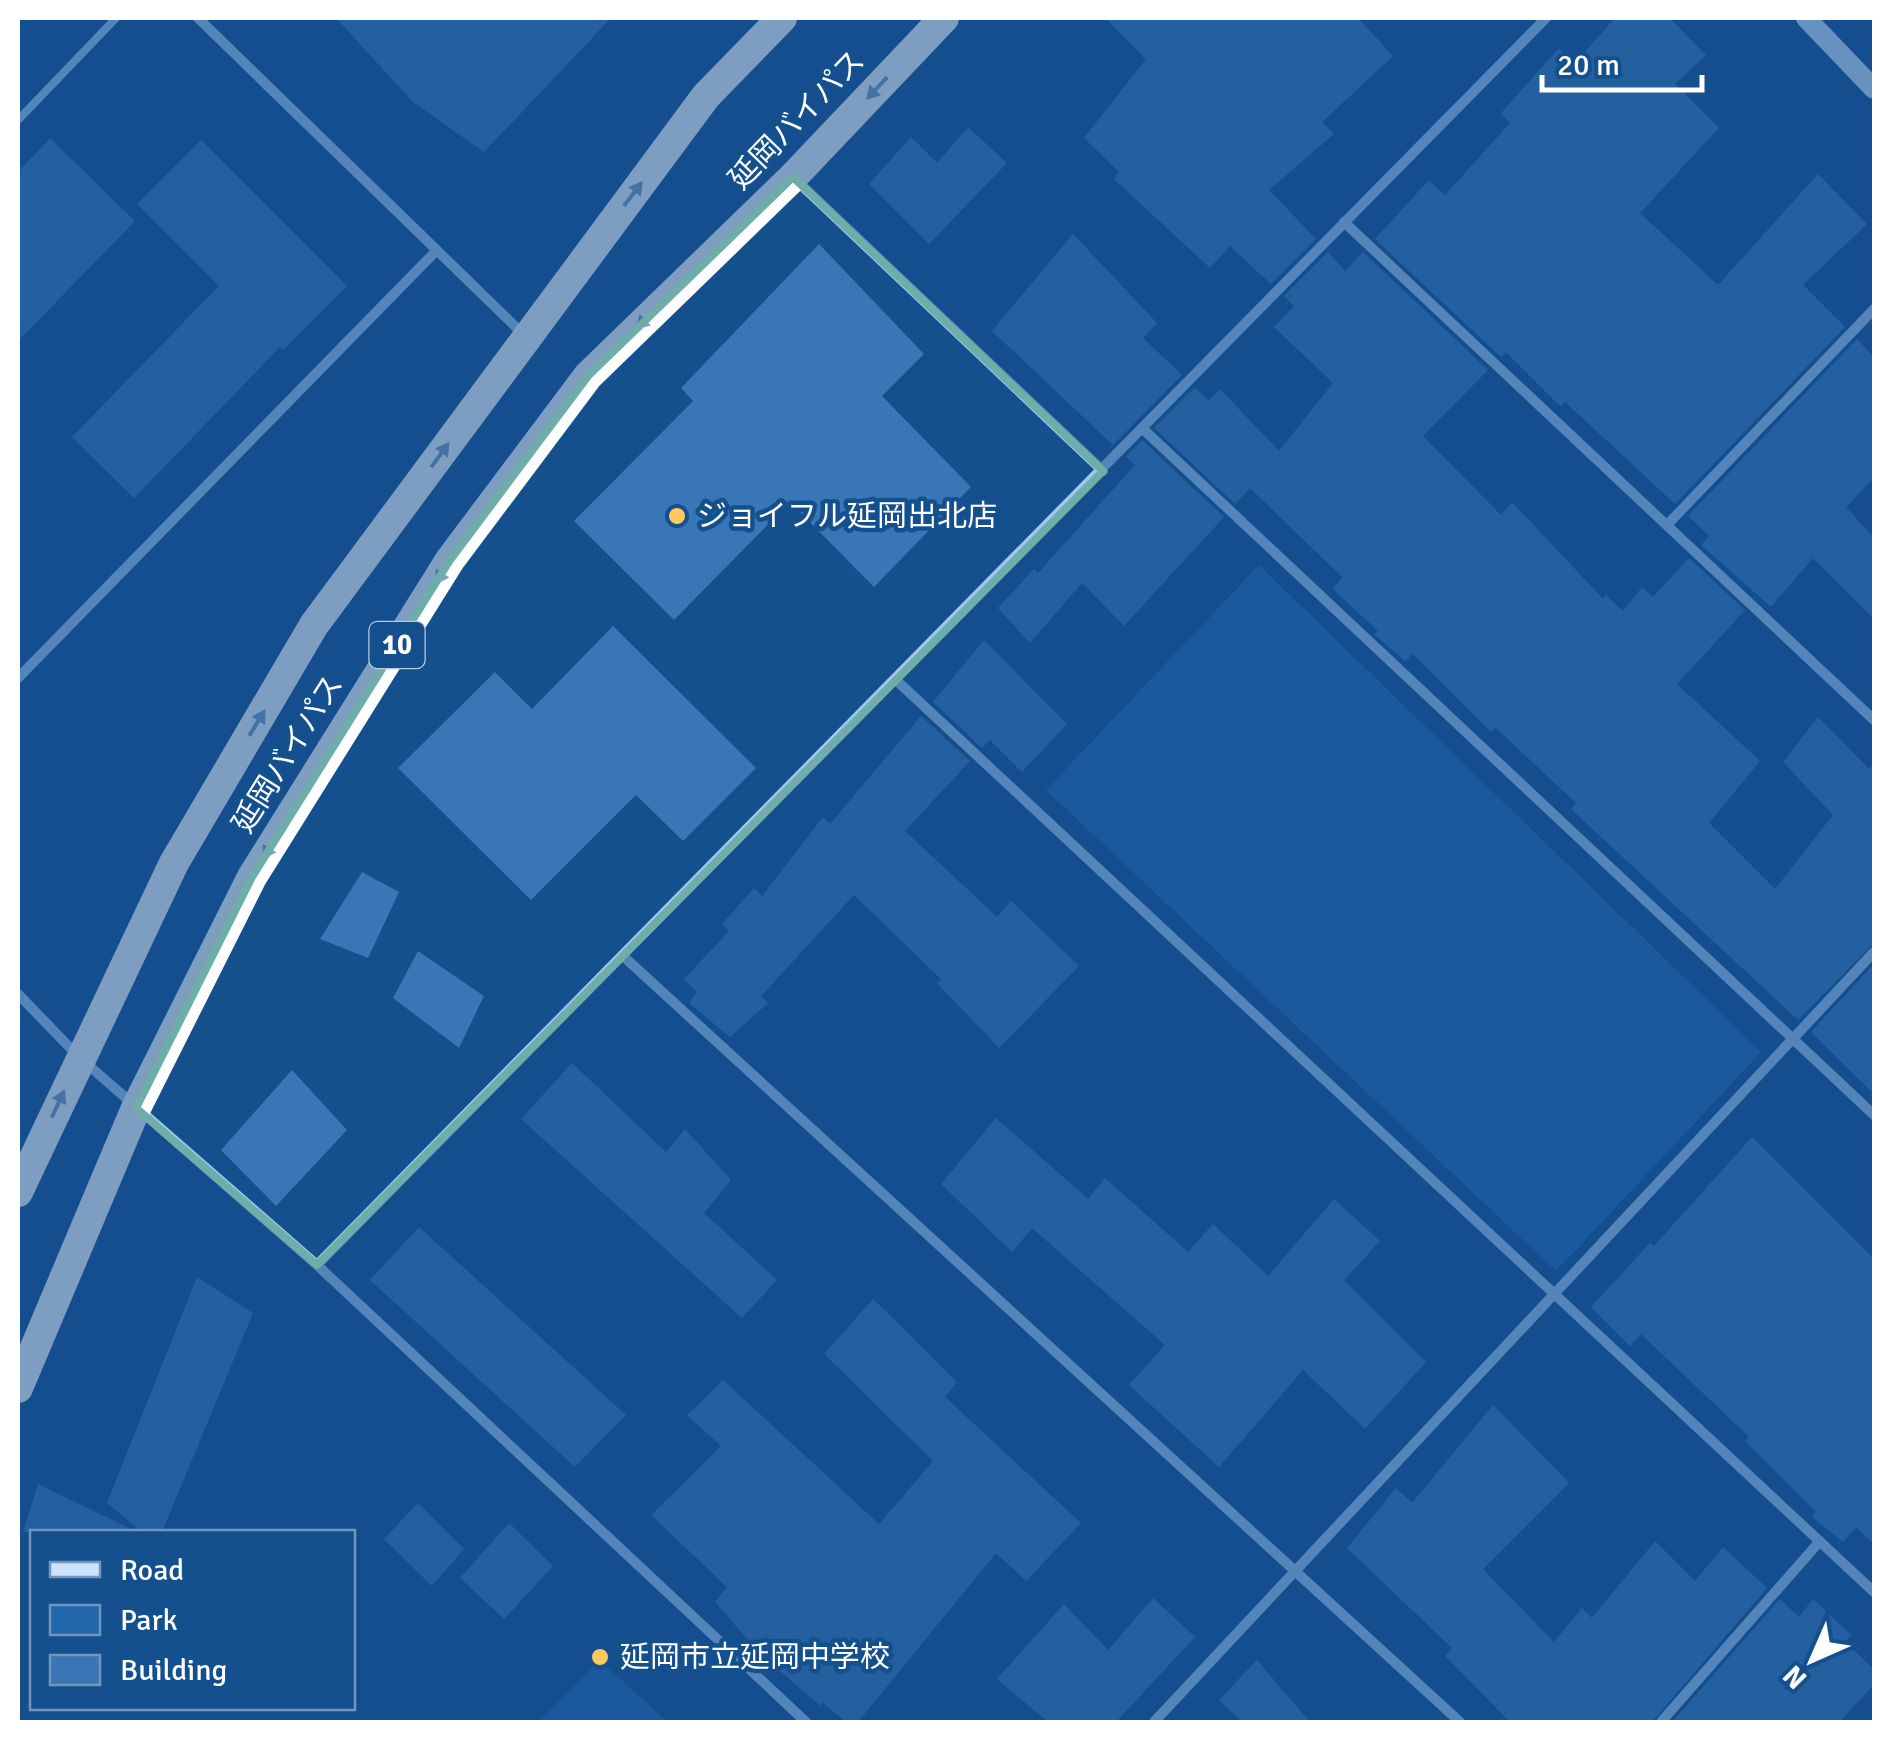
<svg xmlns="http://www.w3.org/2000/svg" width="1892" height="1740" font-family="Signika,'Noto Sans JP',sans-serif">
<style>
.green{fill:#2367ab}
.building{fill:#3876b5}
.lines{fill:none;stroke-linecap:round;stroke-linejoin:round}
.lane{stroke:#9fc8f0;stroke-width:8}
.street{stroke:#9fc8f0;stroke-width:10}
.secondary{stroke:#cde3fb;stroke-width:20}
.highway{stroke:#fff;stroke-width:30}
.oneway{fill:#7e9ec1}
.marked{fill:none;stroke:#6fada8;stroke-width:8;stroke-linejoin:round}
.poi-dot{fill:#ffc95e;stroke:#144f8e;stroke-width:4}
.labels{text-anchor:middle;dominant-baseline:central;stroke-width:9;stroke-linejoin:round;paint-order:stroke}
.shield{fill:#144f8e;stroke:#b8cadd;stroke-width:2.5}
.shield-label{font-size:28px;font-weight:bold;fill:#fff}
.street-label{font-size:30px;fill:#fff;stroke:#144f8e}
.poi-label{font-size:30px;fill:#fff;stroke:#144f8e;text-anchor:start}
</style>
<rect width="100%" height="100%" fill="#144f8e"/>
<path class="green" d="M 1259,565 L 1761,1052 L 1556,1271 L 1046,790 Z
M 599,1660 L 668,1722 L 539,1722 Z"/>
<path class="building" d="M 336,18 L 611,18 L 484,152 L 413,102 Z
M 1105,18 L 1358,18 L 1393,56 L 1322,122 L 1334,134 L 1269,190 L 1316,239 L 1271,284 L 1230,246 L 1210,268 L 1114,179 L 1119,172 L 1084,138 L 1146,59 Z
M 1615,18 L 1670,18 L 1706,55 L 1675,84 L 1719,128 L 1640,213 L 1718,285 L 1818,174 L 1867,224 L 1803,285 L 1845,327 L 1675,504 L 1565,402 L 1561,407 L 1506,352 L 1501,357 L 1375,239 L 1429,180 L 1445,195 L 1510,123 L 1501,113 L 1559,48 L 1574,64 Z
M 968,127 L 1007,163 L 929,244 L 869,184 L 911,137 L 937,163 Z
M 50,138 L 135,221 L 18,341 L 18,172 Z
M 201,140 L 347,286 L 283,350 L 280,347 L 134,498 L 72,437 L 219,286 L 137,204 Z
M 1073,234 L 1157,323 L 1143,338 L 1182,375 L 1113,445 L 992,331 Z
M 819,244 L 924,354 L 882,396 L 971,487 L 874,587 L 790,502 L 674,620 L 574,521 L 693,401 L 681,388 Z
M 1328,252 L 1345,271 L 1363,252 L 1488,370 L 1423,436 L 1501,515 L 1512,502 L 1603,599 L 1606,595 L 1623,611 L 1642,587 L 1653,597 L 1689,558 L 1745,610 L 1677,684 L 1760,761 L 1709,823 L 1775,889 L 1833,815 L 1783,762 L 1818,717 L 1869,769 L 1874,761 L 1874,943 L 1798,1020 L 1571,809 L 1576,803 L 1495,727 L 1491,732 L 1413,654 L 1405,661 L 1374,634 L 1378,631 L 1333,589 L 1342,577 L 1250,488 L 1235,504 L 1154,428 L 1195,387 L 1209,401 L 1220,389 L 1279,451 L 1333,383 L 1274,327 L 1294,306 L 1284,296 Z
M 1857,339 L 1874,357 L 1874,478 L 1846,507 L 1874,538 L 1874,619 L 1813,558 L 1771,607 L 1701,545 L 1709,536 L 1688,516 Z
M 1142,440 L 1224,517 L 1124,626 L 1082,583 L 1030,643 L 998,608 L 1034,569 L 1038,573 L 1135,465 L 1126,457 Z
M 613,626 L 756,768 L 683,841 L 636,795 L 531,900 L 398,768 L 495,672 L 532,709 Z
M 984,640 L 1067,724 L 1022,772 L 990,740 L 982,748 L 933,702 Z
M 921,716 L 970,761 L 905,831 L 997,917 L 1011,901 L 1079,966 L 999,1048 L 937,983 L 941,979 L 854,895 L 761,996 L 768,1003 L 730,1037 L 689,1003 L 697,992 L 684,979 L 729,931 L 722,924 L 754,888 L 762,896 L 823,817 L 830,824 Z
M 362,872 L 399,892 L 368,958 L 320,939 Z
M 418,951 L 484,996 L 459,1048 L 393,998 Z
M 1874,964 L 1874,1094 L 1811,1032 Z
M 572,1063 L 666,1152 L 685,1129 L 731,1180 L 704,1213 L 777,1280 L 742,1318 L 521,1119 Z
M 292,1070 L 347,1130 L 276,1206 L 221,1150 Z
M 996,1118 L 1088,1199 L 1105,1178 L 1188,1252 L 1213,1224 L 1268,1276 L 1334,1199 L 1380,1241 L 1344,1280 L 1426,1362 L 1365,1429 L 1303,1370 L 1219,1467 L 1129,1385 L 1165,1345 L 1032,1228 L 1012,1252 L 941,1184 Z
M 1752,1137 L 1874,1259 L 1874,1544 L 1856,1527 L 1843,1542 L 1812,1517 L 1816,1512 L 1745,1441 L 1749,1437 L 1641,1334 L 1630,1346 L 1591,1307 L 1650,1243 L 1654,1246 Z
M 419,1227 L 626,1415 L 575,1467 L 370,1280 Z
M 197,1277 L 253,1313 L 162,1532 L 142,1532 L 107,1503 Z
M 873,1299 L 957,1382 L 945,1397 L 1081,1523 L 1026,1581 L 996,1553 L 858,1722 L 846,1722 L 823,1703 L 821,1706 L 760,1654 L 715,1602 L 727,1587 L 651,1515 L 721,1446 L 687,1415 L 723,1380 L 879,1524 L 933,1461 L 824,1354 Z
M 1493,1405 L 1569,1483 L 1483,1569 L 1554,1642 L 1582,1608 L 1592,1618 L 1655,1541 L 1695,1581 L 1723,1547 L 1767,1588 L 1652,1722 L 1510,1722 L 1445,1656 L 1452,1648 L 1347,1548 L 1396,1488 L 1412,1503 Z
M 38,1484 L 137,1532 L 23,1532 Z
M 418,1503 L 464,1549 L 432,1586 L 384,1539 Z
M 509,1523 L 553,1566 L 504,1619 L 460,1578 Z
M 1153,1598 L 1195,1637 L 1116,1722 L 1048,1722 L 997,1679 L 1064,1604 L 1108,1650 Z
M 1780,1599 L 1799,1617 L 1813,1599 L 1851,1635 L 1845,1641 L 1874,1670 L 1874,1685 L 1839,1722 L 1672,1722 Z
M 1257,1660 L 1310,1722 L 1242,1722 L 1219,1700 Z"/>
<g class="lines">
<path class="lane" d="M 18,120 L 116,18"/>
<path class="street" d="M 198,18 L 523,334
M 794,178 L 1103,471
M 1344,222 L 1874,720
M 1142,428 L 1874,1115
M 1667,525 L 1874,309
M 18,678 L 437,250
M 896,680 L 1874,1592
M 623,956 L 1460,1722
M 18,994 L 79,1057 L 317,1265 L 806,1722
M 317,1265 L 1546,18
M 1154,1722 L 1874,952
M 1661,1722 L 1820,1541"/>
<path class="secondary" d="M 1806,18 L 1874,89"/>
<path class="highway" d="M 18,1192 L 174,863 L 314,625 L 706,96 L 782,18
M 18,1388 L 136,1108 L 252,877 L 450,560 L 588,376 L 793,177 L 944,18"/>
</g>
<defs><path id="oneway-solid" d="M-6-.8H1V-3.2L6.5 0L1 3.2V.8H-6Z" transform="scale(2.5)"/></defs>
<g class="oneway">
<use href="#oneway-solid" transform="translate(877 88) rotate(133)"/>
<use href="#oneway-solid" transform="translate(633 194) rotate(-53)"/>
<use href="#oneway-solid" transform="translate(647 318) rotate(136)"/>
<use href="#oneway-solid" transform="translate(440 455) rotate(-54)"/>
<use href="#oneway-solid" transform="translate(444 571) rotate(123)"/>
<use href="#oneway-solid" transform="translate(257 723) rotate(-59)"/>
<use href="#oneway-solid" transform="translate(271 846) rotate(122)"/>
<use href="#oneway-solid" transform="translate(58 1104) rotate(-65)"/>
</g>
<path d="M0 0H1892V1740H0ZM 793,177 L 1103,471 L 317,1265 L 136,1108 L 252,877 L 450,560 L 588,376 Z" fill="#144f8e" fill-opacity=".55" fill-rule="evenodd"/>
<path class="marked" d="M 793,177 L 1103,471 L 317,1265 L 136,1108 L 252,877 L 450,560 L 588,376 Z"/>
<g class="poi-dot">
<circle cx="677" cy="516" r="10"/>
<circle cx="600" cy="1657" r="10"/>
</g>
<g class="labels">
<rect class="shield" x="369.5" y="622" width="55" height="46" rx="8"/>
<g class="shield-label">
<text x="397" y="645">10</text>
</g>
<g class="street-label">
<text transform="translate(797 120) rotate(-46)">延岡バイパス</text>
<text transform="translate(288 754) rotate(-58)">延岡バイパス</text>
</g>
<g class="poi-label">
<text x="697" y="516">ジョイフル延岡出北店</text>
<text x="620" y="1657">延岡市立延岡中学校</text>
</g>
</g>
<rect width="1892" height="1740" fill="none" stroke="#ffffff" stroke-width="40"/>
<rect x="30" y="1530" width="325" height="180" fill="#144f8e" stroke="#7295bb" stroke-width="2.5"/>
<rect x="50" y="1562" width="50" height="15" fill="#cde3fb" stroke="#7295bb" stroke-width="2.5"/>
<text x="120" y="1580" font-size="30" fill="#ffffff">Road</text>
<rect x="50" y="1605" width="50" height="30" fill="#2367ab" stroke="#7295bb" stroke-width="2.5"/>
<text x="120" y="1630" font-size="30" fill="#ffffff">Park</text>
<rect x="50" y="1655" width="50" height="30" fill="#3876b5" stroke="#7295bb" stroke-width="2.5"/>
<text x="120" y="1680" font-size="30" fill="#ffffff">Building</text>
<g transform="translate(1812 1660) rotate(225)" stroke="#144f8e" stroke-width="8" paint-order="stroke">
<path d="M0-8L18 38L0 25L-18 38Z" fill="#ffffff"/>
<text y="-15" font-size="28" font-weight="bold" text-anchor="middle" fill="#ffffff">N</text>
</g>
<path d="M1542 75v15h160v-15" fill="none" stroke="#ffffff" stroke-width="5"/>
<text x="1557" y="75" font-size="30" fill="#ffffff" stroke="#144f8e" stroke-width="8" paint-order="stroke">20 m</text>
</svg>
